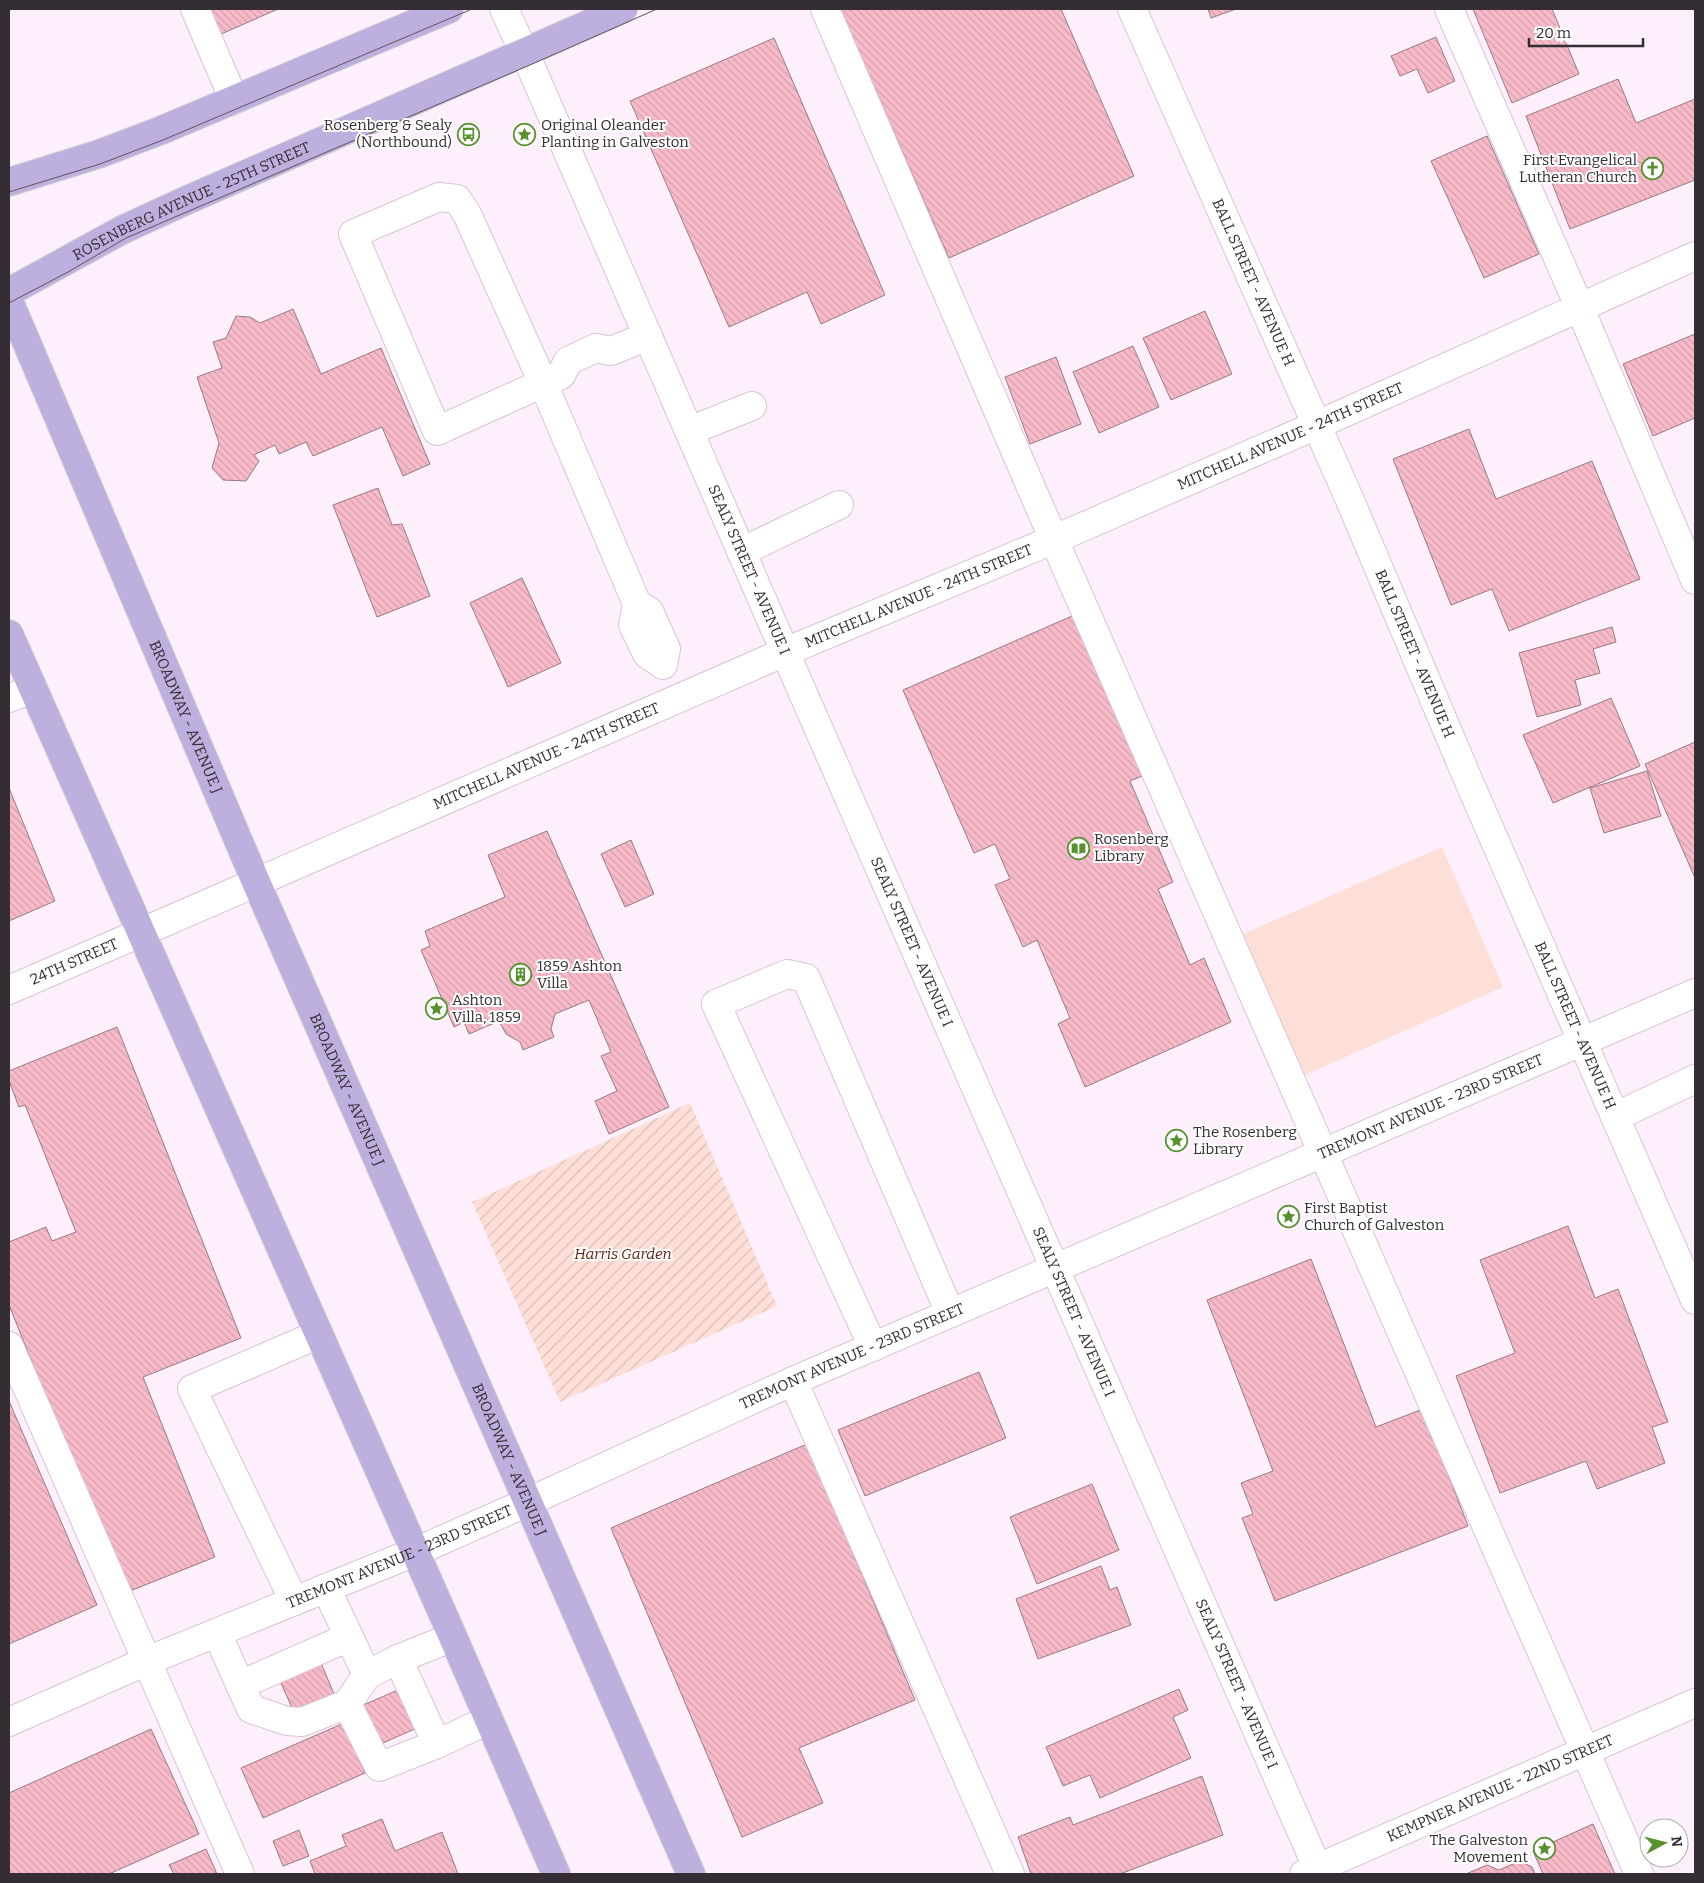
<svg xmlns="http://www.w3.org/2000/svg" width="1704" height="1883" font-family="Bitter,serif">
<style>
.green{fill:#fddfd7}
.garden{fill:url(#garden-furrows)}
.building{fill:url(#building-back-hatch);stroke:#977b82}
.lines{fill:none;stroke-linecap:round;stroke-linejoin:round}
.minor-casing{stroke:#d9c3d6;stroke-width:30}
.major-casing{stroke:#d7d5d6;stroke-width:30}
.minor{stroke:#fff;stroke-width:28}
.major{stroke:#bdafde;stroke-width:28}
.tram{stroke:#5e555d;stroke-width:1}
.labels{text-anchor:middle;dominant-baseline:central;stroke-width:4;stroke-linejoin:round;paint-order:stroke}
.poi-label{font-size:15px;fill:#352d34;stroke:#fff;text-anchor:start}
.street-label{font-size:15px;fill:#352d34;stroke:#fff}
.park-label{font-size:15px;font-style:italic;fill:#611c08;stroke:#fff}
</style>
<defs>
<pattern id="garden-furrows" width="10" height="10" patternUnits="userSpaceOnUse" patternTransform="scale(1.25)"><rect width="10" height="10" fill="#fddfd7"/><path d="M-1 1l2-2M0 10L10 0M9 11l2-2" fill="none" stroke="#d9c0b9"/></pattern>
<pattern id="building-back-hatch" width="6" height="6" patternUnits="userSpaceOnUse" patternTransform="scale(1.25)"><rect width="6" height="6" fill="#f8bac9"/><path d="M-1 5l2 2M0 0l6 6M5-1l2 2" fill="none" stroke="#d5a0ad"/></pattern>
</defs>
<rect width="100%" height="100%" fill="#fdf0fc"/>
<path class="green" d="M 1442,847 L 1503,987 L 1305,1075 L 1243,934 Z"/>
<path class="garden" d="M 690,1103 L 777,1306 L 560,1402 L 472,1202 Z"/>
<path class="building" d="M 207,9 L 278,9 L 219,35 Z
M 840,9 L 1061,9 L 1134,176 L 949,258 Z
M 1208,9 L 1236,9 L 1211,18 Z
M 1473,9 L 1552,9 L 1579,74 L 1512,103 Z
M 1436,37 L 1455,81 L 1428,93 L 1417,69 L 1400,76 L 1391,56 Z
M 774,38 L 885,295 L 821,324 L 807,292 L 729,327 L 630,101 Z
M 1618,79 L 1636,123 L 1695,99 L 1695,180 L 1570,229 L 1526,116 Z
M 1487,136 L 1539,254 L 1484,278 L 1431,161 Z
M 293,309 L 321,374 L 381,348 L 430,464 L 403,476 L 382,427 L 313,456 L 306,442 L 279,454 L 275,445 L 254,455 L 259,461 L 246,481 L 223,480 L 212,468 L 219,443 L 197,377 L 222,368 L 213,342 L 226,338 L 236,316 L 250,317 L 260,323 Z
M 1205,311 L 1232,374 L 1171,400 L 1143,338 Z
M 1695,334 L 1695,418 L 1653,436 L 1623,364 Z
M 1133,346 L 1159,407 L 1099,433 L 1073,372 Z
M 1056,357 L 1081,424 L 1030,444 L 1005,377 Z
M 1469,429 L 1496,499 L 1592,461 L 1640,579 L 1509,631 L 1492,589 L 1451,605 L 1393,459 Z
M 378,488 L 392,525 L 402,524 L 430,596 L 377,617 L 333,505 Z
M 522,578 L 561,663 L 508,687 L 470,603 Z
M 1072,616 L 1142,776 L 1130,781 L 1173,882 L 1158,889 L 1190,965 L 1204,958 L 1231,1022 L 1085,1087 L 1058,1024 L 1070,1018 L 1037,940 L 1023,947 L 995,885 L 1010,879 L 995,844 L 974,853 L 903,690 Z
M 1612,627 L 1616,642 L 1593,649 L 1600,673 L 1575,680 L 1581,705 L 1537,717 L 1519,653 Z
M 1611,698 L 1640,766 L 1553,803 L 1523,735 Z
M 1695,742 L 1695,878 L 1645,764 Z
M 1647,771 L 1661,816 L 1604,833 L 1590,788 Z
M 9,788 L 55,901 L 9,921 Z
M 547,831 L 669,1107 L 609,1134 L 595,1101 L 617,1091 L 601,1056 L 611,1052 L 589,1000 L 555,1014 L 551,1029 L 554,1037 L 523,1050 L 520,1042 L 506,1034 L 499,1021 L 469,1034 L 464,1022 L 454,1027 L 421,950 L 430,946 L 425,931 L 505,897 L 488,855 Z
M 631,840 L 654,894 L 625,907 L 601,854 Z
M 117,1027 L 241,1338 L 143,1377 L 215,1557 L 125,1593 L 9,1305 L 9,1242 L 46,1227 L 52,1241 L 76,1232 L 25,1105 L 19,1107 L 9,1081 L 9,1071 Z
M 1568,1226 L 1595,1298 L 1618,1289 L 1668,1422 L 1652,1427 L 1665,1463 L 1597,1489 L 1586,1461 L 1500,1493 L 1456,1376 L 1515,1353 L 1480,1260 Z
M 1311,1259 L 1376,1427 L 1423,1409 L 1468,1526 L 1275,1601 L 1242,1518 L 1253,1514 L 1241,1483 L 1273,1471 L 1207,1300 Z
M 979,1372 L 1006,1438 L 865,1496 L 838,1430 Z
M 9,1401 L 97,1605 L 9,1644 Z
M 807,1444 L 915,1700 L 799,1748 L 823,1803 L 742,1837 L 611,1528 Z
M 1092,1484 L 1119,1550 L 1037,1584 L 1010,1517 Z
M 1101,1566 L 1110,1590 L 1117,1587 L 1131,1625 L 1038,1659 L 1016,1599 Z
M 321,1663 L 337,1701 L 297,1719 L 280,1681 Z
M 400,1689 L 417,1728 L 376,1746 L 359,1707 Z
M 1179,1689 L 1188,1710 L 1173,1717 L 1191,1758 L 1100,1798 L 1090,1775 L 1063,1786 L 1046,1747 Z
M 344,1723 L 365,1773 L 263,1818 L 241,1768 Z
M 151,1729 L 199,1834 L 109,1874 L 9,1874 L 9,1793 Z
M 1202,1776 L 1223,1835 L 1120,1874 L 1031,1874 L 1018,1837 L 1070,1817 L 1073,1825 Z
M 382,1819 L 395,1851 L 442,1832 L 458,1874 L 315,1874 L 310,1861 L 346,1846 L 342,1835 Z
M 1593,1824 L 1615,1874 L 1543,1874 L 1533,1851 Z
M 299,1830 L 309,1856 L 283,1866 L 273,1841 Z
M 206,1849 L 217,1874 L 174,1874 L 169,1865 Z
M 1520,1861 L 1532,1867 L 1535,1874 L 1466,1874 L 1487,1865 L 1499,1870 Z"/>
<g class="lines">
<defs>
<g id="minor">
<path d="M 195,9 L 234,100"/>
<path id="s1" d="M 504,9 L 530,65 L 785,652 L 1320,1874"/>
<path d="M 825,9 L 1030,485 L 1639,1874"/>
<path id="s2" d="M 1132,9 L 1349,498 L 1467,777 L 1695,1300"/>
<path d="M 1449,9 L 1579,306 L 1695,580"/>
<path d="M 689,431 L 752,406"/>
<path d="M 741,552 L 839,505"/>
<path d="M 637,604 L 649,611 L 666,649 L 663,665 L 647,654 L 633,625 L 637,604 L 543,383 L 437,431 L 353,234 L 439,197 L 457,199 L 467,214 L 543,383 L 561,375 L 568,361 L 596,348 L 611,351 L 648,336"/>
<path d="M 9,698 L 33,689"/>
<path id="s3" d="M 9,990 L 785,652 L 1055,539 L 1317,425 L 1695,256"/>
<path d="M 1615,1117 L 1695,1079"/>
<path d="M 9,1346 L 240,1874"/>
<path d="M 873,1347 L 716,1004 L 787,974 L 806,978 L 950,1313"/>
<path d="M 793,1381 L 1010,1874"/>
<path d="M 326,1588 L 367,1675"/>
<path d="M 294,1601 L 192,1389 L 319,1334"/>
<path d="M 217,1633 L 251,1709 L 287,1721 L 302,1722 L 347,1704 L 367,1675 L 398,1659 L 453,1637"/>
<path d="M 398,1659 L 437,1744"/>
<path d="M 240,1685 L 349,1637"/>
<path d="M 347,1704 L 379,1767 L 437,1744 L 488,1720"/>
<path id="s4" d="M 9,1722 L 147,1661 L 415,1552 L 528,1502 L 793,1381 L 1695,993"/>
<path id="s5" d="M 1304,1874 L 1695,1703"/>
</g>
<g id="major">
<path d="M 9,182 L 99,154 L 162,130 L 449,9"/>
<path id="s6" d="M 9,292 L 122,230 L 185,201 L 623,9"/>
<path id="s7" d="M 9,301 L 256,882 L 691,1874"/>
<path d="M 9,634 L 453,1637 L 556,1874"/>
</g>
</defs>
<use href="#minor" class="minor-casing"/>
<use href="#major" class="major-casing"/>
<use href="#minor" class="minor"/>
<use href="#major" class="major"/>
<path class="tram" d="M 9,192 L 100,164 L 163,140 L 472,9
M 9,303 L 68,272 L 126,238 L 530,65 L 657,9"/>
</g>
<defs>
<symbol id="bus-ring" viewBox="-11 -11 22 22"><circle r="9.5" fill="#fff" stroke="#589230" stroke-width="1.5"/><path d="M-5-6H5V4H4V6H2V4H-2V6H-4V4H-5ZM-3.5-4V0h7V-4ZM-3.5 1.2v1.5H-2V1.2ZM2 1.2v1.5H3.5V1.2Z" fill="#589230"/></symbol>
<symbol id="sight-ring" viewBox="-11 -11 22 22"><circle r="9.5" fill="#fff" stroke="#589230" stroke-width="1.5"/><path d="M0-6L1.8-2.2L6-1.7L2.9 1.2L3.7 5.4L0 3.3L-3.7 5.4L-2.9 1.2L-6-1.7L-1.8-2.2Z" fill="#589230"/></symbol>
<symbol id="church-ring" viewBox="-11 -11 22 22"><circle r="9.5" fill="#fff" stroke="#589230" stroke-width="1.5"/><path d="M-1.2-6h2.4v3.5h3.3v2.4h-3.3V6h-2.4V-.1h-3.3v-2.4h3.3Z" fill="#589230"/></symbol>
<symbol id="library-ring" viewBox="-11 -11 22 22"><circle r="9.5" fill="#fff" stroke="#589230" stroke-width="1.5"/><path d="M-6-4Q-3-5.5-.7-3.5V5Q-3 3-6 4ZM6-4Q3-5.5 .7-3.5V5Q3 3 6 4Z" fill="#589230"/></symbol>
<symbol id="building-ring" viewBox="-11 -11 22 22"><circle r="9.5" fill="#fff" stroke="#589230" stroke-width="1.5"/><path d="M-4-6H4V6H1V3H-1V6H-4ZM-2.5-4.3h1.7v1.8h-1.7ZM.8-4.3h1.7v1.8H.8ZM-2.5-1h1.7V.8h-1.7ZM.8-1h1.7V.8H.8Z" fill="#589230"/></symbol>
</defs>
<g fill-rule="evenodd">
<use href="#bus-ring" x="456" y="122" width="25" height="25"/>
<use href="#sight-ring" x="512" y="122" width="25" height="25"/>
<use href="#church-ring" x="1640" y="156" width="25" height="25"/>
<use href="#library-ring" x="1066" y="836" width="25" height="25"/>
<use href="#building-ring" x="508" y="962" width="25" height="25"/>
<use href="#sight-ring" x="424" y="996" width="25" height="25"/>
<use href="#sight-ring" x="1164" y="1128" width="25" height="25"/>
<use href="#sight-ring" x="1276" y="1204" width="25" height="25"/>
<use href="#sight-ring" x="1532" y="1836" width="25" height="25"/>
</g>
<g class="labels">
<g class="poi-label">
<text x="452" y="125" text-anchor="end">Rosenberg &amp; Sealy<tspan x="452" dy="17">(Northbound)</tspan></text>
<text x="541" y="125">Original Oleander<tspan x="541" dy="17">Planting in Galveston</tspan></text>
<text x="1637" y="160" text-anchor="end">First Evangelical<tspan x="1637" dy="17">Lutheran Church</tspan></text>
<text x="1094" y="839">Rosenberg<tspan x="1094" dy="17">Library</tspan></text>
<text x="537" y="966">1859 Ashton<tspan x="537" dy="17">Villa</tspan></text>
<text x="452" y="1000">Ashton<tspan x="452" dy="17">Villa, 1859</tspan></text>
<text x="1193" y="1132">The Rosenberg<tspan x="1193" dy="17">Library</tspan></text>
<text x="1304" y="1208">First Baptist<tspan x="1304" dy="17">Church of Galveston</tspan></text>
<text x="1528" y="1840" text-anchor="end">The Galveston<tspan x="1528" dy="17">Movement</tspan></text>
</g>
<g class="street-label">
<text stroke="none"><textPath href="#s6" startOffset="204">ROSENBERG AVENUE - 25TH STREET</textPath></text>
<text stroke="none"><textPath href="#s2" startOffset="299">BALL STREET - AVENUE H</textPath></text>
<text stroke="none"><textPath href="#s3" startOffset="1396">MITCHELL AVENUE - 24TH STREET</textPath></text>
<text stroke="none"><textPath href="#s1" startOffset="612">SEALY STREET - AVENUE I</textPath></text>
<text stroke="none"><textPath href="#s3" startOffset="991">MITCHELL AVENUE - 24TH STREET</textPath></text>
<text stroke="none"><textPath href="#s2" startOffset="704">BALL STREET - AVENUE H</textPath></text>
<text stroke="none"><textPath href="#s7" startOffset="452">BROADWAY - AVENUE J</textPath></text>
<text stroke="none"><textPath href="#s3" startOffset="586">MITCHELL AVENUE - 24TH STREET</textPath></text>
<text stroke="none"><textPath href="#s1" startOffset="1018">SEALY STREET - AVENUE I</textPath></text>
<text stroke="none"><textPath href="#s3" startOffset="71">24TH STREET</textPath></text>
<text stroke="none"><textPath href="#s2" startOffset="1109">BALL STREET - AVENUE H</textPath></text>
<text stroke="none"><textPath href="#s7" startOffset="858">BROADWAY - AVENUE J</textPath></text>
<text stroke="none"><textPath href="#s4" startOffset="1549">TREMONT AVENUE - 23RD STREET</textPath></text>
<text stroke="none"><textPath href="#s1" startOffset="1422">SEALY STREET - AVENUE I</textPath></text>
<text stroke="none"><textPath href="#s4" startOffset="919">TREMONT AVENUE - 23RD STREET</textPath></text>
<text stroke="none"><textPath href="#s7" startOffset="1262">BROADWAY - AVENUE J</textPath></text>
<text stroke="none"><textPath href="#s4" startOffset="424">TREMONT AVENUE - 23RD STREET</textPath></text>
<text stroke="none"><textPath href="#s1" startOffset="1828">SEALY STREET - AVENUE I</textPath></text>
<text stroke="none"><textPath href="#s5" startOffset="214">KEMPNER AVENUE - 22ND STREET</textPath></text>
</g>
<g class="park-label">
<text x="623" y="1254">Harris Garden</text>
</g>
</g>
<rect width="1704" height="1883" fill="none" stroke="#352d34" stroke-width="20"/>
<g transform="translate(1664 1843) rotate(83)"><circle r="24" fill="#ffffff" stroke="#aeabae"/>
<path d="M0-4L9 19L0 12L-9 19Z" fill="#589230"/>
<text y="-8" font-size="14" font-weight="bold" text-anchor="middle" fill="#352d34">N</text>
</g>
<path d="M1529 38v8h114v-8" fill="none" stroke="#352d34" stroke-width="2.5"/>
<text x="1536" y="38" font-size="15" fill="#352d34" stroke="#ffffff" stroke-width="4" paint-order="stroke">20 m</text>
</svg>
